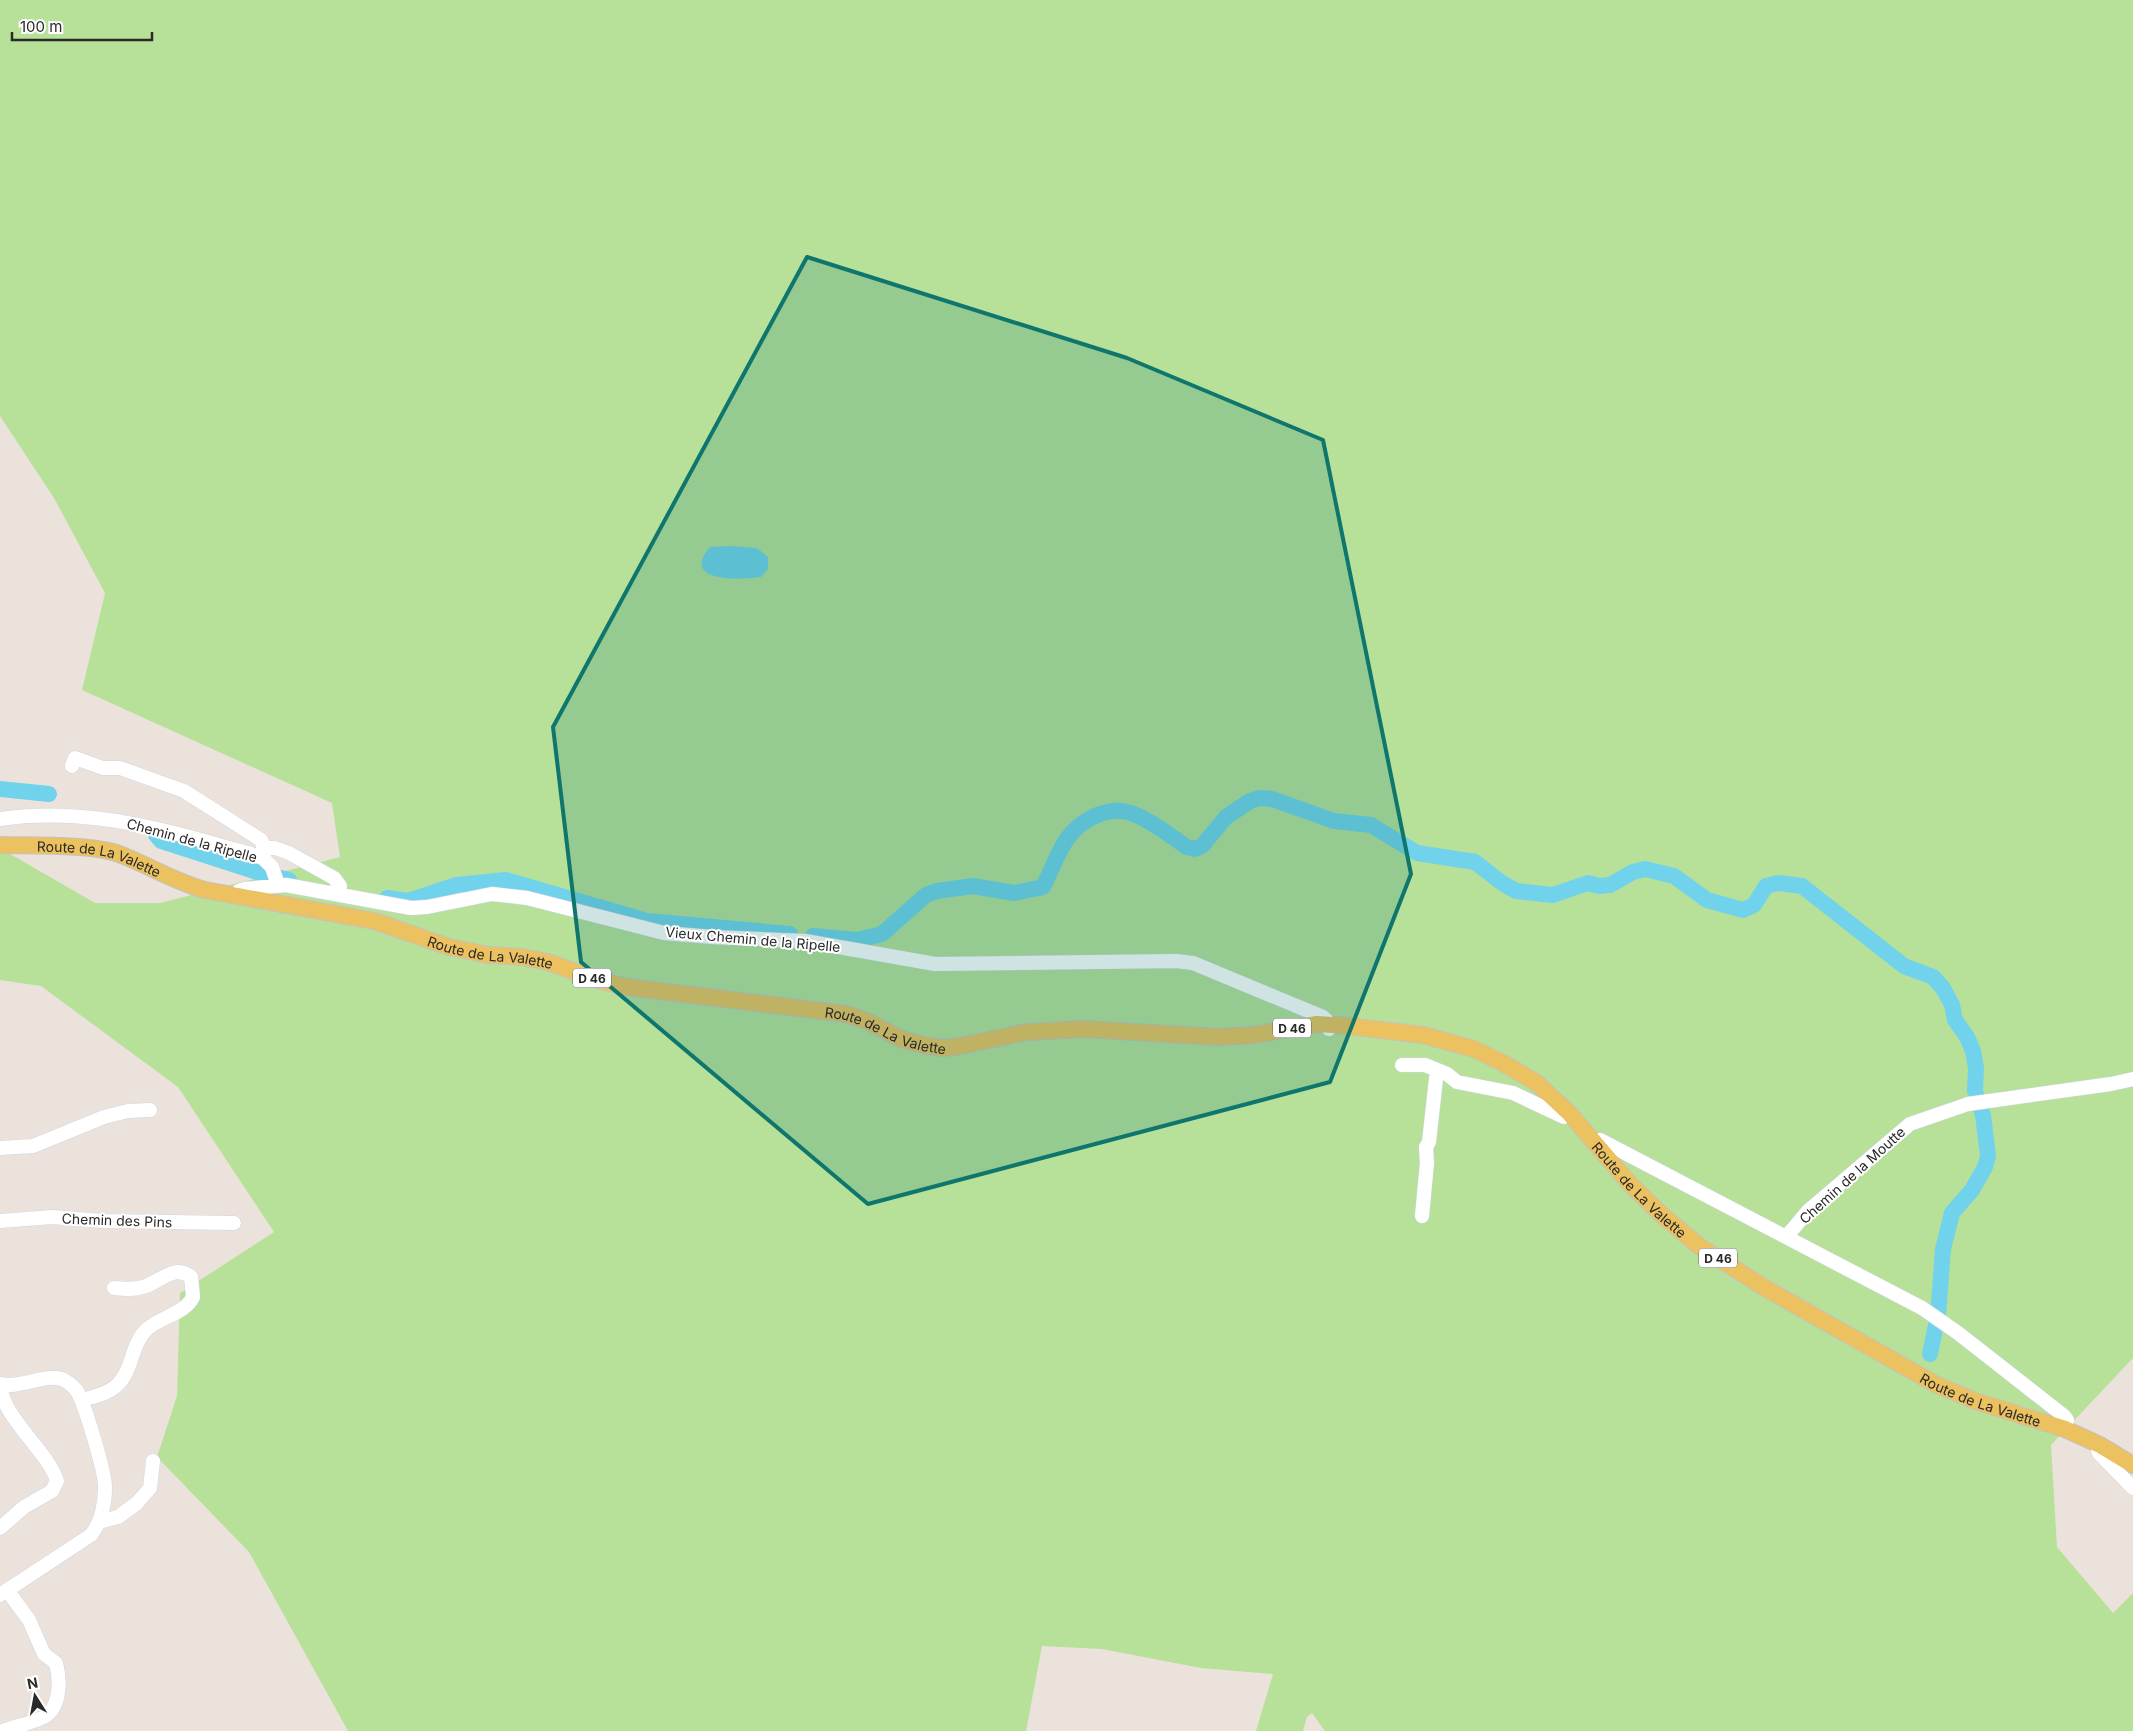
<svg xmlns="http://www.w3.org/2000/svg" width="2133" height="1731" font-family="Inter,sans-serif">
<style>
.green{fill:#b7e099}
.water{fill:#71d3eb}
.lines{fill:none;stroke-linecap:round;stroke-linejoin:round}
.river{stroke:#71d3eb;stroke-width:16}
.minor-casing{stroke:#d1d5e2;stroke-width:15}
.major-casing{stroke:#c3c3c3;stroke-width:18}
.minor{stroke:#fff;stroke-width:14}
.major{stroke:#ecc15f;stroke-width:16}
.marked{fill:#0f766e;fill-opacity:0.2;stroke:#0f766e;stroke-width:4;stroke-linejoin:round}
.labels{text-anchor:middle;dominant-baseline:central;stroke-width:4;stroke-linejoin:round;paint-order:stroke}
.shield{fill:#fff;stroke:#696969;stroke-width:1}
.shield-label{font-size:12px;font-weight:bold;fill:#292929}
.street-label{font-size:14px;fill:#292929;stroke:#fff}
</style>
<rect width="100%" height="100%" fill="#ebe3db"/>
<path class="green" d="M 0,0 L 2133,0 L 2133,1358 L 2051,1445 L 2057,1547 L 2113,1613 L 2133,1593 L 2133,1731 L 1325,1731 L 1312,1713 L 1307,1717 L 1303,1731 L 1256,1731 L 1273,1674 L 1201,1668 L 1102,1649 L 1042,1646 L 1026,1731 L 348,1731 L 249,1552 L 157,1457 L 177,1396 L 180,1293 L 274,1232 L 178,1087 L 41,986 L 0,980 L 0,848 L 95,903 L 160,903 L 340,857 L 332,803 L 82,690 L 105,593 L 54,498 L 0,416 Z"/>
<path class="water" d="M 730,546 L 757,548 L 768,557 L 768,569 L 761,577 C 741,580 679,583 710,547 Z"/>
<g class="lines">
<path class="river" d="M 0,789 L 49,794
M 156,835 L 161,841 L 260,873 L 289,880
M 509,881 L 647,921 L 790,934
M 387,898 L 408,901 L 456,885 L 506,880
M 813,936 L 857,940 L 882,934 L 926,895 L 937,891 L 973,886 L 1014,893 L 1043,887 C 1051,872 1057,853 1067,839 C 1080,820 1108,805 1131,813 C 1151,820 1170,836 1187,847 L 1195,849 L 1202,846 L 1226,817 L 1250,801 L 1259,798 L 1272,799 L 1334,821 L 1371,825 L 1417,853 L 1475,862 L 1502,883 L 1516,891 L 1553,895 L 1588,883 L 1599,886 L 1610,885 L 1633,872 L 1645,869 L 1674,876 L 1707,900 L 1743,910 L 1754,905 L 1766,886 L 1778,883 L 1802,886 L 1904,966 L 1933,977 L 1943,988 L 1952,1005 L 1955,1020 L 1967,1037 L 1973,1051 L 1976,1068 L 1975,1091 L 1983,1115 L 1988,1156 L 1985,1167 L 1972,1190 L 1952,1213 L 1943,1249 L 1938,1316
M 1930,1354 L 1937,1320"/>
<defs>
<path id="minor" d="M 72,766 L 75,758 L 103,768 L 120,768 L 184,791 L 261,840 L 263,844 L 264,859
M 0,819 C 73,808 146,824 215,844 C 231,849 248,852 263,858 L 272,867 L 278,885
M 264,848 L 275,848 L 289,853 L 334,878 L 340,886 L 339,895
M 234,896 L 239,891 L 245,889 L 286,885 L 411,908 L 427,907 L 492,894 L 527,898 L 664,933 L 712,937 L 805,941 L 935,964 L 1176,961 L 1193,963 L 1323,1017 L 1328,1022 L 1329,1029
M 1402,1065 L 1425,1065 L 1447,1074 L 1457,1082 L 1513,1093 L 1564,1117 L 1570,1114
M 1595,1143 L 1600,1140 L 1922,1308 L 1958,1333 L 2064,1416 L 2067,1420 L 2065,1429
M 0,1148 L 33,1146 L 104,1117 L 128,1111 L 150,1110
M 1422,1216 L 1427,1163 L 1426,1147 L 1429,1142 L 1437,1070
M 0,1221 L 52,1217 L 103,1221 L 234,1223
M 1787,1236 L 1808,1211 L 1910,1124 L 1968,1104 L 2111,1084 L 2133,1079
M 0,1384 C 21,1389 47,1372 64,1380 C 69,1383 75,1387 78,1393 C 85,1406 106,1474 105,1488 C 105,1504 101,1523 91,1535 L 0,1595
M 81,1400 C 111,1393 123,1388 132,1357 C 135,1347 139,1337 146,1330 C 159,1317 185,1314 193,1297 L 191,1277 C 174,1263 159,1283 143,1287 C 134,1290 124,1289 114,1288
M 2100,1445 L 2098,1450 L 2099,1453 L 2133,1488
M 99,1522 L 118,1517 L 137,1503 L 150,1488 L 153,1461
M 0,1528 L 24,1507 L 52,1491 L 57,1481 C 48,1451 0,1415 1,1385
M 3,1731 C 13,1727 40,1721 47,1715 C 61,1704 60,1678 56,1663 L 44,1654 L 29,1620 L 7,1590"/>
<g id="major">
<path id="s1" d="M 0,845 C 32,846 91,844 119,854 C 148,865 175,882 205,890 L 374,921 L 449,947 L 488,955 L 522,957 L 548,962 L 601,981 L 627,987 L 846,1014 L 869,1022 L 901,1039 L 923,1045 L 943,1048 L 960,1046 L 1027,1032 L 1084,1029 L 1218,1037 L 1254,1035 L 1317,1024 L 1348,1026 L 1423,1035 L 1474,1049 L 1503,1063 L 1537,1083 L 1570,1114 L 1630,1184 L 1663,1216 L 1699,1246 L 1765,1288 L 1935,1384 L 1975,1401 L 2065,1429 L 2100,1445 L 2133,1465"/>
</g>
</defs>
<use href="#minor" class="minor-casing"/>
<use href="#major" class="major-casing"/>
<use href="#minor" class="minor"/>
<use href="#major" class="major"/>
</g>
<path class="marked" d="M 807,257 L 1127,358 L 1323,440 L 1411,874 L 1330,1082 L 868,1204 L 581,962 L 553,727 Z"/>
<g class="labels">
<g class="shield">
<rect x="573" y="968.5" width="38" height="19" rx="4"/>
<rect x="1273" y="1018.5" width="38" height="19" rx="4"/>
<rect x="1699" y="1248.5" width="38" height="19" rx="4"/>
</g>
<g class="shield-label">
<text x="592" y="978">D 46</text>
<text x="1292" y="1028">D 46</text>
<text x="1718" y="1258">D 46</text>
</g>
<g class="street-label">
<text transform="translate(192 840) rotate(15)">Chemin de la Ripelle</text>
<text stroke="none"><textPath href="#s1" startOffset="101">Route de La Valette</textPath></text>
<text transform="translate(753 939) rotate(5)">Vieux Chemin de la Ripelle</text>
<text stroke="none"><textPath href="#s1" startOffset="506">Route de La Valette</textPath></text>
<text stroke="none"><textPath href="#s1" startOffset="911">Route de La Valette</textPath></text>
<text transform="translate(1852 1175) rotate(-42)">Chemin de la Moutte</text>
<text stroke="none"><textPath href="#s1" startOffset="1728">Route de La Valette</textPath></text>
<text transform="translate(117 1220) rotate(2)">Chemin des Pins</text>
<text stroke="none"><textPath href="#s1" startOffset="2132">Route de La Valette</textPath></text>
</g>
</g>
<g transform="translate(35 1696) rotate(349)" stroke="#ffffff" stroke-width="4" paint-order="stroke">
<path d="M0-4L9 19L0 12L-9 19Z" fill="#292929"/>
<text y="-8" font-size="14" font-weight="bold" text-anchor="middle" fill="#292929">N</text>
</g>
<path d="M12 32v8h140v-8" fill="none" stroke="#292929" stroke-width="2.5"/>
<text x="20" y="32" font-size="15" fill="#292929" stroke="#ffffff" stroke-width="4" paint-order="stroke">100 m</text>
</svg>
